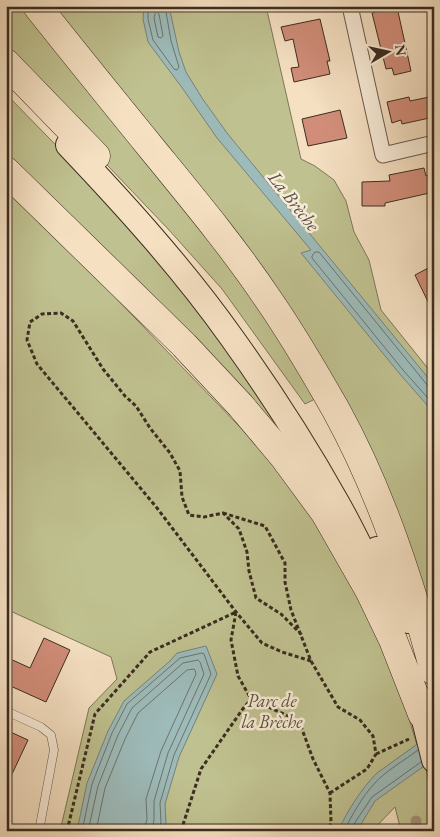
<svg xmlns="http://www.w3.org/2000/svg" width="440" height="837" font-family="'EB Garamond',serif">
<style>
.green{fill:#c0c190;stroke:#7e7758}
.water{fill:#9dbbba;stroke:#76827c}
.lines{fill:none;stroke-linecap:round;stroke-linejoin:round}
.shore{stroke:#6c746d;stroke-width:1}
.building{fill:#d18d79;stroke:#3b2d20}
.lane-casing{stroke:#6a5a48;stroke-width:9}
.street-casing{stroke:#6a5a48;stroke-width:17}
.primary-casing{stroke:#3b2d20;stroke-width:26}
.highway-casing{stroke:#3b2d20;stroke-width:29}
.path{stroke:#3b2d20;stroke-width:3;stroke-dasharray:4 2.5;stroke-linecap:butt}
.lane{stroke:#f8ebd7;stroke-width:8}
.street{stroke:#f8ebd7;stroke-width:15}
.primary{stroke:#f5e0c2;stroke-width:24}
.highway{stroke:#f5e0c2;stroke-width:28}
.tree{fill:#a19278}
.labels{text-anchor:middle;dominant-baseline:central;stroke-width:5;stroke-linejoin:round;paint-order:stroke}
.park-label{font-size:18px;font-style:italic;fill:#5c523c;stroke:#f8ebd7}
.water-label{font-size:19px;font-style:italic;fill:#545046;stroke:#f8ebd7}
</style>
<rect width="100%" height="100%" fill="#f5e0c2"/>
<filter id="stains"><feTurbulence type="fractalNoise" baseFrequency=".004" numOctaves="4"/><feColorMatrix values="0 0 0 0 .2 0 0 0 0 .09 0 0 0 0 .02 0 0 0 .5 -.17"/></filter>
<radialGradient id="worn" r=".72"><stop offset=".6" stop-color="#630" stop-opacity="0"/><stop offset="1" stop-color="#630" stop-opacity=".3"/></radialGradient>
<path class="green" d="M 6,6 L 30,6 L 192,207 L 321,396 L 305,404 L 222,289 L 169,230 L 6,59 Z
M 50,6 L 266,6 L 301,159 L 315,166 L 334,180 L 346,201 L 354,232 L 369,260 L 381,310 L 434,376 L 434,648 L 359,445 Z
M 6,94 L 89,179 L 177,278 L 279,415 L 288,449 L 6,160 Z
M 11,189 L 262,450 L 320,524 L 389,653 L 417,745 L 413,748 L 410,775 L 425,765 L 434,803 L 434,831 L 401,831 L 395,807 L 372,831 L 60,831 L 89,708 L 117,679 L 111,657 L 6,609 L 6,196 Z"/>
<path class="water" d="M 144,6 L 169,6 L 179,52 L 186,72 L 202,98 L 227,133 L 434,385 L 434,413 L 399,373 L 301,253 L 311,250 L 217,138 L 183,89 L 148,42 L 143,19 Z
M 206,646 L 217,674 L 179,757 L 165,804 L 166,823 L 162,831 L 77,831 L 87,783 L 108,731 L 124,701 L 170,661 L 177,653 Z
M 434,732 L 434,759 L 375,801 L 357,831 L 338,831 C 348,810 361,789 377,773 Z"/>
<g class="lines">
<path class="shore" d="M 148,6 L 148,19 L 153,40 L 174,69 L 177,70 L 179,67 L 171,41 L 165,6
M 157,12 L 159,14 L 163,36 L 161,38 L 158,37 L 154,18 L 155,14 Z
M 434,388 L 428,386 L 319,252 L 315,252 L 312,256 L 312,258 L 403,370 L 434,405
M 82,831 L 92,784 L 112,733 L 127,704 L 180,658 L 202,653 L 204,654 L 211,674 L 174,755 L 160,803 L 161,822 L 158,831
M 88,831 L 98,786 L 118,735 L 132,708 L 183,663 L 198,660 L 200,662 L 204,674 L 168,753 L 154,801 L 154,820 L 152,831
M 96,831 L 105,788 L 125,739 L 138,713 L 187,670 L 194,669 L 195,670 L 196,674 L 161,751 L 146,799 L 147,819 L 144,831
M 344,831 C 352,815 362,797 374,784 C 384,772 405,760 418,750
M 352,831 L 354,824 L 372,797 L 421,762"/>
</g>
<path class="building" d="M 397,7 L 411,71 L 394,75 L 392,68 L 386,69 L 372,13 Z
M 320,19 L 330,61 L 327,61 L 330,74 L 294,82 L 291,68 L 299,67 L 293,39 L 285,41 L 281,27 Z
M 434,96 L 434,117 L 402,124 L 401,120 L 392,123 L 387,102 L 409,97 L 410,101 Z
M 340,110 L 347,138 L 308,146 L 302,119 Z
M 424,168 L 426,176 L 434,174 L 434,192 L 385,203 L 385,206 L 362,206 L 362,182 L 390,181 L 389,175 Z
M 434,265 L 434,314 L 415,275 Z
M 44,638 L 70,650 L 46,702 L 6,684 L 6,657 L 30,668 Z
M 6,730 L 28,740 L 6,787 Z"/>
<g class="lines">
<defs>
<path id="lane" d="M 6,711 L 41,727 L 51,735 L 54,750 L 39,831"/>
<path id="street" d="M 350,6 L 383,155 L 434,143"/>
<path id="primary" d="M 68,145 C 126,206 183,269 232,338 C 270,391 306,447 338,504 C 351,527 362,551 375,575
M 377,549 L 409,621
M 418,696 L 434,760"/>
<path id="highway" d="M 37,6 C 75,54 114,102 153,150 C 193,199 233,247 268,299 C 293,335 315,373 336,410 C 381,492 410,581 434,671
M 6,63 L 96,156
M 6,171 L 184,345 L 241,406 L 283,456 L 325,513 L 369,590 L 393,640 L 422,714"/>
</defs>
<use href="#lane" class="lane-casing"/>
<use href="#street" class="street-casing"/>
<use href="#primary" class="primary-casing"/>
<use href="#highway" class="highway-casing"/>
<path class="path" d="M 223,513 L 265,526 L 285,563 L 285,582 L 291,610 L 311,661 L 282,652 L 262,643 L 236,612 L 157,508 L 37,364 L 27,340 L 30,322 L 42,314 L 61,313 L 73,321 L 103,369 L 125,396 L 136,406 L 150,428 L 170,453 L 180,471 L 182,497 L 189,515 L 204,517 L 223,513 L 239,529 L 247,552 L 249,571 L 256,598 L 281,614 L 302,635
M 236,612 L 231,640 L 238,676 L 251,699 L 299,721 L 313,759 L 330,793 L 331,823 L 328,831
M 311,661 L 338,707 L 360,720 L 373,736 L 376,754 L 367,769 L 330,793
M 376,754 L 409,739
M 67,831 L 95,714 L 150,652 L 236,612
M 181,831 L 201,769 L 242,710 L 251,699"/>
<use href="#lane" class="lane"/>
<use href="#street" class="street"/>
<use href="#primary" class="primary"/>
<use href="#highway" class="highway"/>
</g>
<circle class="tree" cx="416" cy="821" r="5.5"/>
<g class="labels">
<g class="park-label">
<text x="272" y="700">Parc de<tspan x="272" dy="21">la Brèche</tspan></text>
</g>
<g class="water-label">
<text transform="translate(294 201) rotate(52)">La Brèche</text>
</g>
</g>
<rect width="440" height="837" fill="none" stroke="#f5e0c2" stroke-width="25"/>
<rect x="8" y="8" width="425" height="822" fill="none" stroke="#3b2d20" stroke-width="2.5"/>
<rect x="12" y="12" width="415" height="812" fill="none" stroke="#3b2d20"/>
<g transform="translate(388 52) rotate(81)" stroke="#f8ebd7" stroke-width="4" paint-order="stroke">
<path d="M0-4L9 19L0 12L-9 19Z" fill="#3b2d20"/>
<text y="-8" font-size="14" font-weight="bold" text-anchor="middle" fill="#3b2d20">N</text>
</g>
<rect width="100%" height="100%" filter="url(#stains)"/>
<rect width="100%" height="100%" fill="url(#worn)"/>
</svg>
